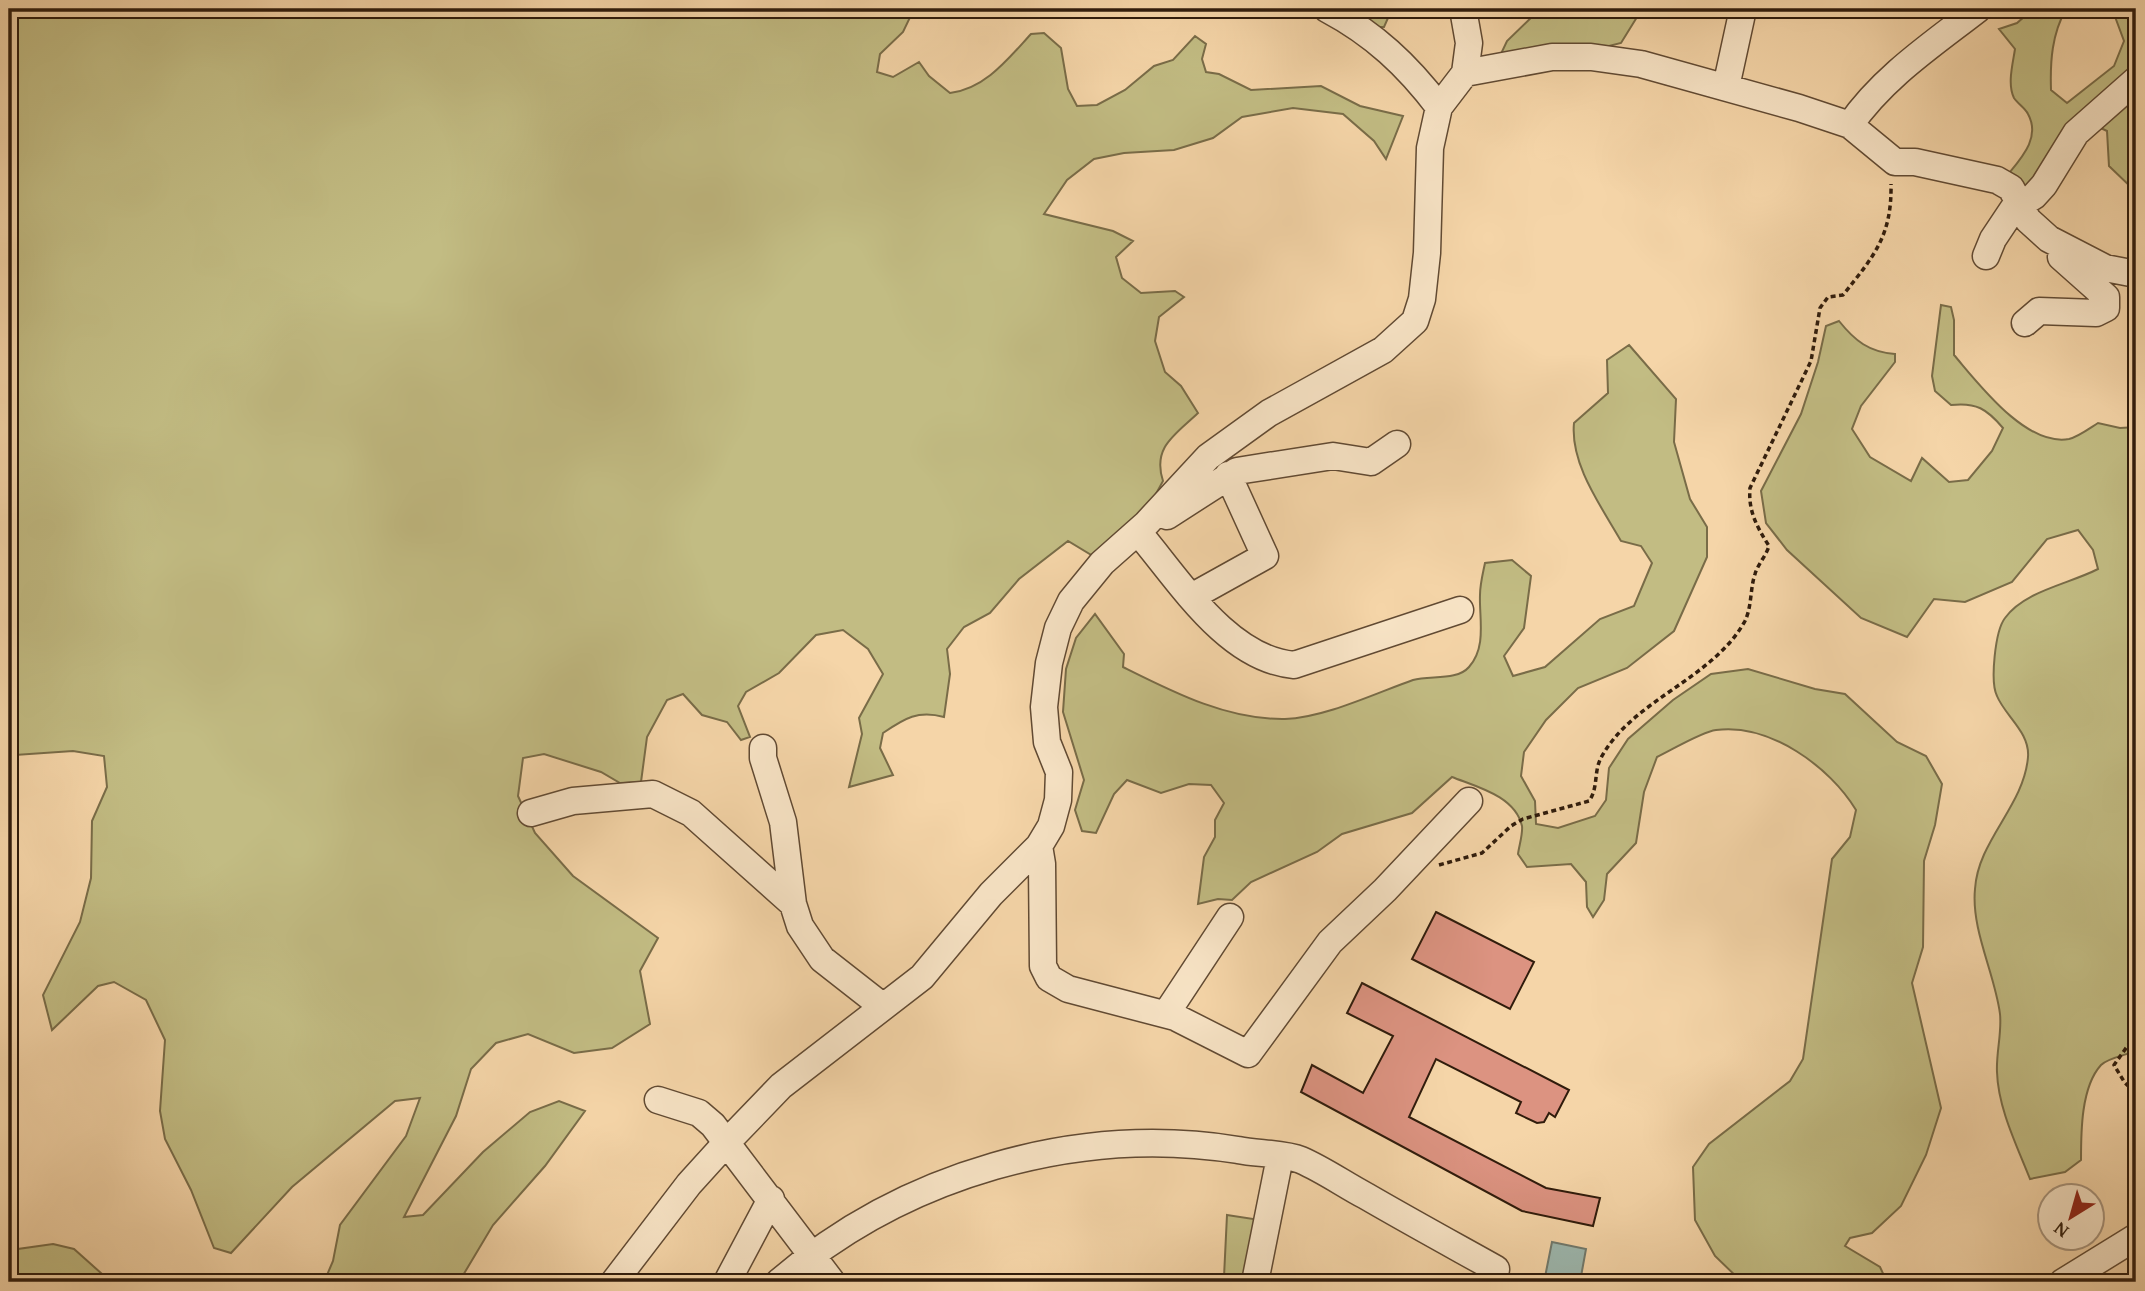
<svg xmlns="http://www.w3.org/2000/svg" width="2145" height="1291" font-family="'Gentium Book Plus',serif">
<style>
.green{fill:#c2bc83;stroke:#796c48;stroke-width:2}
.water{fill:#9db8af;stroke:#717a6e;stroke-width:2}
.building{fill:#dc9381;stroke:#301c0c;stroke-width:2}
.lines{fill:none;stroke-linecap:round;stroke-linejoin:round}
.minor-casing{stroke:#614a33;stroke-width:29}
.path{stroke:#301c0c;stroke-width:3.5;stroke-dasharray:5 3.5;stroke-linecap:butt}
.minor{stroke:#f8e4c6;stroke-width:26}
</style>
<rect width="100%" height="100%" fill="#f5d5a8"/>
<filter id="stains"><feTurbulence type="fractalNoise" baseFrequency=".00286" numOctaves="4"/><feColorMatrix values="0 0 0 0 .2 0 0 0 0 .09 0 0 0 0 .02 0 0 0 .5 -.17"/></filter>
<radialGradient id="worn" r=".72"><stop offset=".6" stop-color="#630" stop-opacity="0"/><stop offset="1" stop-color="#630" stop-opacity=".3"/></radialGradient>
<path class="green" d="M 9,9 L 914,9 L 903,32 L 880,54 L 877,72 L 893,77 L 919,62 L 929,76 L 950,93 C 985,89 1008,59 1031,34 L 1044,33 L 1061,48 L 1068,89 L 1077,106 L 1097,105 L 1125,90 L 1154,66 L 1173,60 L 1195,36 L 1206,44 L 1202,59 L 1206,72 L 1219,74 L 1251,90 L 1321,86 L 1360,106 L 1403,116 L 1386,159 L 1374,141 L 1343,114 L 1293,108 L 1242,117 L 1213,138 L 1174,150 L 1124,153 L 1094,159 L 1067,180 L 1044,214 L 1113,231 L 1133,241 L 1116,257 L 1122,278 L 1141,293 L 1175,291 L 1184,297 L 1159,317 L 1155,341 L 1165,372 L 1181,386 L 1198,413 C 1175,435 1152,447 1163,481 L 1151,503 L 1093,556 L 1068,541 L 1019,579 L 990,613 L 964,627 L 947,649 L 950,674 L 944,717 C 918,710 905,718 883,733 L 880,748 L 893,775 L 849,787 L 862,734 L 859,718 L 883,674 L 868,649 L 843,630 L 816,635 L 779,673 L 746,692 L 738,706 L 750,737 L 741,740 L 727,722 L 702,715 L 683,694 L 667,700 L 647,737 L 641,782 L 620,783 L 601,772 L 544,754 L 523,758 L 518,796 L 535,833 L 573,876 L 658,938 L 640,971 L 650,1024 L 612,1048 L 574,1053 L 528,1034 L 496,1043 L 471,1069 L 456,1116 L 404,1217 L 423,1215 L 483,1152 L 530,1112 L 559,1101 L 585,1111 L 545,1166 L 493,1225 L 459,1282 L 324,1282 L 333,1261 L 340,1225 L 406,1136 L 420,1098 L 395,1101 L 292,1187 L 231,1253 L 214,1248 L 191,1190 L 165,1139 L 160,1111 L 165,1040 L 146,1000 L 114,982 L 98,986 L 52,1030 L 43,995 L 80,922 L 91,878 L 92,821 L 107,787 L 104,756 L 73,751 L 15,755 L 9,750 Z
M 1342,9 L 1392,9 L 1384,27 L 1374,27 Z
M 1545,9 L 1642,9 L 1621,43 L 1597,49 L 1498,60 L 1507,41 L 1539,10 Z
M 2033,9 L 2066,9 C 2052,34 2050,61 2051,90 L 2067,103 L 2114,66 L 2124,41 L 2114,14 L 2130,9 L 2136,18 L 2136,192 L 2109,166 L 2107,131 L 2084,120 L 2025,192 L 2010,172 C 2024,155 2040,136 2028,114 C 2025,108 2018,104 2014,98 C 2007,84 2013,63 2015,49 L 1999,29 L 2017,23 Z
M 1941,305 L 1951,307 L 1954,320 L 1954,355 C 1978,383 2026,447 2069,439 C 2078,437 2090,428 2098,423 L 2120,428 L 2136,427 L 2136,1051 C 2126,1055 2108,1058 2101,1065 C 2081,1087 2081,1132 2081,1160 L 2065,1172 L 2030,1179 C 2017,1146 1998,1108 1997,1072 C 1996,1053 2002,1033 2000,1014 C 1995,974 1971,930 1975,889 C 1978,840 2024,806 2028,757 C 2030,732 2005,716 1997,696 C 1990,682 1995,631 2005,618 C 2024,591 2069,584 2098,569 L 2093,550 L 2078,530 L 2047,539 L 2012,582 L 1965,602 L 1934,599 L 1907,637 L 1861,618 L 1787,550 L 1766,523 L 1761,491 L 1801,414 L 1818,362 L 1826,326 L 1839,321 C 1855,341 1869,352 1895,354 L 1895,362 L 1861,406 L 1852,429 L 1870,457 L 1911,481 L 1922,458 L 1949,482 L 1968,480 L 1992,451 L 2003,428 C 1987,409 1976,402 1951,405 L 1935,391 L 1932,376 Z
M 1629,345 L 1676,399 L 1674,442 L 1690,499 L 1707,527 L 1707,557 L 1674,631 L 1627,668 L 1578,688 L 1546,720 L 1524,752 L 1521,776 L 1535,801 L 1536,824 L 1558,828 L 1595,816 L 1606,800 L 1609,768 L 1628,739 L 1673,700 L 1711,674 L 1748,669 L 1815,689 L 1845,694 L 1897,742 L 1926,756 L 1942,784 L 1935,825 L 1924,861 L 1923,947 L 1912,983 L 1941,1108 L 1926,1155 L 1901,1206 L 1872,1233 L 1850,1238 L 1845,1246 L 1880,1267 L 1887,1282 L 1742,1282 L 1715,1256 L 1695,1220 L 1693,1167 L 1709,1144 L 1790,1081 L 1803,1059 L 1832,859 L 1850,837 L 1856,810 C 1830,767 1770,723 1716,730 C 1701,732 1672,750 1657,757 L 1644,792 L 1636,843 L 1607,874 L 1604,900 L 1593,917 L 1587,907 L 1586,882 L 1571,864 L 1527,867 L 1518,854 C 1519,846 1523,834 1522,826 C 1515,796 1477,787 1452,777 L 1412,813 L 1342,834 L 1317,852 L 1251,882 L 1232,900 L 1218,899 L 1198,904 L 1204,857 L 1215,837 L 1215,820 L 1224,803 L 1211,785 L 1189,784 L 1161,793 L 1127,780 L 1114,794 L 1096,833 L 1082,831 L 1075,810 L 1084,780 L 1063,712 L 1066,669 L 1076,638 L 1095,614 L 1124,654 L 1123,667 C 1173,692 1227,720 1285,719 C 1324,718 1376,693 1413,680 C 1430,675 1457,681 1469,667 C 1487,647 1479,618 1480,595 C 1480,584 1483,573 1485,563 L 1512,560 L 1531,576 L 1524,628 L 1504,656 L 1513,676 L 1545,667 L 1600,619 L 1634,606 L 1652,563 L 1641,546 L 1621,541 C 1601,506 1570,464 1574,423 L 1608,393 L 1607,360 Z
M 1227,1215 L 1260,1220 L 1252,1272 L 1241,1281 L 1224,1277 Z
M 53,1244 L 74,1249 L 111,1282 L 19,1282 L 12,1260 L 18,1249 Z"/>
<path class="water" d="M 1552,1242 L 1586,1249 L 1580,1282 L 1544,1282 Z"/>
<path class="building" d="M 1436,912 L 1534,962 L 1510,1009 L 1412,959 Z
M 1362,983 L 1569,1090 L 1555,1117 L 1549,1113 L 1544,1122 L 1537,1123 L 1516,1113 L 1521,1102 L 1436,1059 L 1409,1117 L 1546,1188 L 1600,1198 L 1593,1226 L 1522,1211 L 1301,1092 L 1312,1065 L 1363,1093 L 1393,1036 L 1347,1013 Z"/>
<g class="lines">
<defs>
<path id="minor" d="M 1327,9 C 1374,34 1407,65 1439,107
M 1465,73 L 1552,57 L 1591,57 L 1641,64 L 1799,108 L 1850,125 L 1895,162 L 1915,162 L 1997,180 L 2011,188 L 2028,220 L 2049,239 L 2105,268 L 2136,274
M 1726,87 L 1743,9
M 1850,125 C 1883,77 1933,44 1978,9
M 1986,256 L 1993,239 L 2013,209 L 2034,196 L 2044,185 L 2076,133 L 2136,80
M 2025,323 L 2039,311 L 2096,313 L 2106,308 L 2106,297 L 2061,257
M 1167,516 L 1237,471 L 1333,456 L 1371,462 L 1397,444
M 1138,532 C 1179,580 1227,659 1294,665 L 1460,610
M 1193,596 L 1265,556 L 1228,475
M 763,748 L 763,758 L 783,822 L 793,904 L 800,926 L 822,959 L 882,1006
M 531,813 L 573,801 L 653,794 L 691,813 L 793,904
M 1039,846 L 1042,864 L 1043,966 L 1049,978 L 1068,989 L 1175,1017 L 1248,1054 L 1330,942 L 1385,890 L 1469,801
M 1166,1014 L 1230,917
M 658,1100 L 699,1113 L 713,1125 L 832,1282
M 614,1282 L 689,1184 L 728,1141 L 781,1086 L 922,977 L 991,894 L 1039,846 L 1051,826 L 1058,800 L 1059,772 L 1047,742 L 1044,707 L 1049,663 L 1058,628 L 1071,601 L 1102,563 L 1146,524 L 1208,457 L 1269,413 L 1383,350 L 1415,321 L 1422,299 L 1427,253 L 1430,148 L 1439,107 L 1465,73 L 1469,43 L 1463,9
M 727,1282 L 771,1199
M 779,1282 C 902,1175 1077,1124 1238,1150 C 1257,1154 1284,1153 1301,1160 C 1324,1170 1345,1185 1366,1196 C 1409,1221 1453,1245 1496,1269 L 1494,1282
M 1255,1282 L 1280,1157
M 2063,1282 L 2136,1237"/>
</defs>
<use href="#minor" class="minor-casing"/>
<path class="path" d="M 1439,865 L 1482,853 L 1511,826 L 1523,819 L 1589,801 C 1599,787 1593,771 1602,756 C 1634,699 1713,679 1745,621 C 1752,606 1750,589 1755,574 C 1758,564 1766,556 1769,546 C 1757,527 1748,511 1750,488 L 1811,361 L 1820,308 L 1828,297 L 1843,295 C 1874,256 1892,236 1891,184
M 2136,1034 L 2114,1065 L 2125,1083 L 2136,1093"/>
<use href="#minor" class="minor"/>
</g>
<rect width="2145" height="1291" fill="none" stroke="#f5d5a8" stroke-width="35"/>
<rect x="10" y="10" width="2124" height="1270" fill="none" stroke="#301c0c" stroke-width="3.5"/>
<rect x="18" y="18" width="2110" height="1256" fill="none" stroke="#301c0c" stroke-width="2"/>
<g transform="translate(2071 1217) rotate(217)"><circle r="33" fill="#f8e4c6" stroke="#a8947c" stroke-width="2"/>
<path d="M0-5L12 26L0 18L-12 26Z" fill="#8f2418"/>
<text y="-10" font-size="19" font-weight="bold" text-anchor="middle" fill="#301c0c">N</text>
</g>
<rect width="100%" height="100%" filter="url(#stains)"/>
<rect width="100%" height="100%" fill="url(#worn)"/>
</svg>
